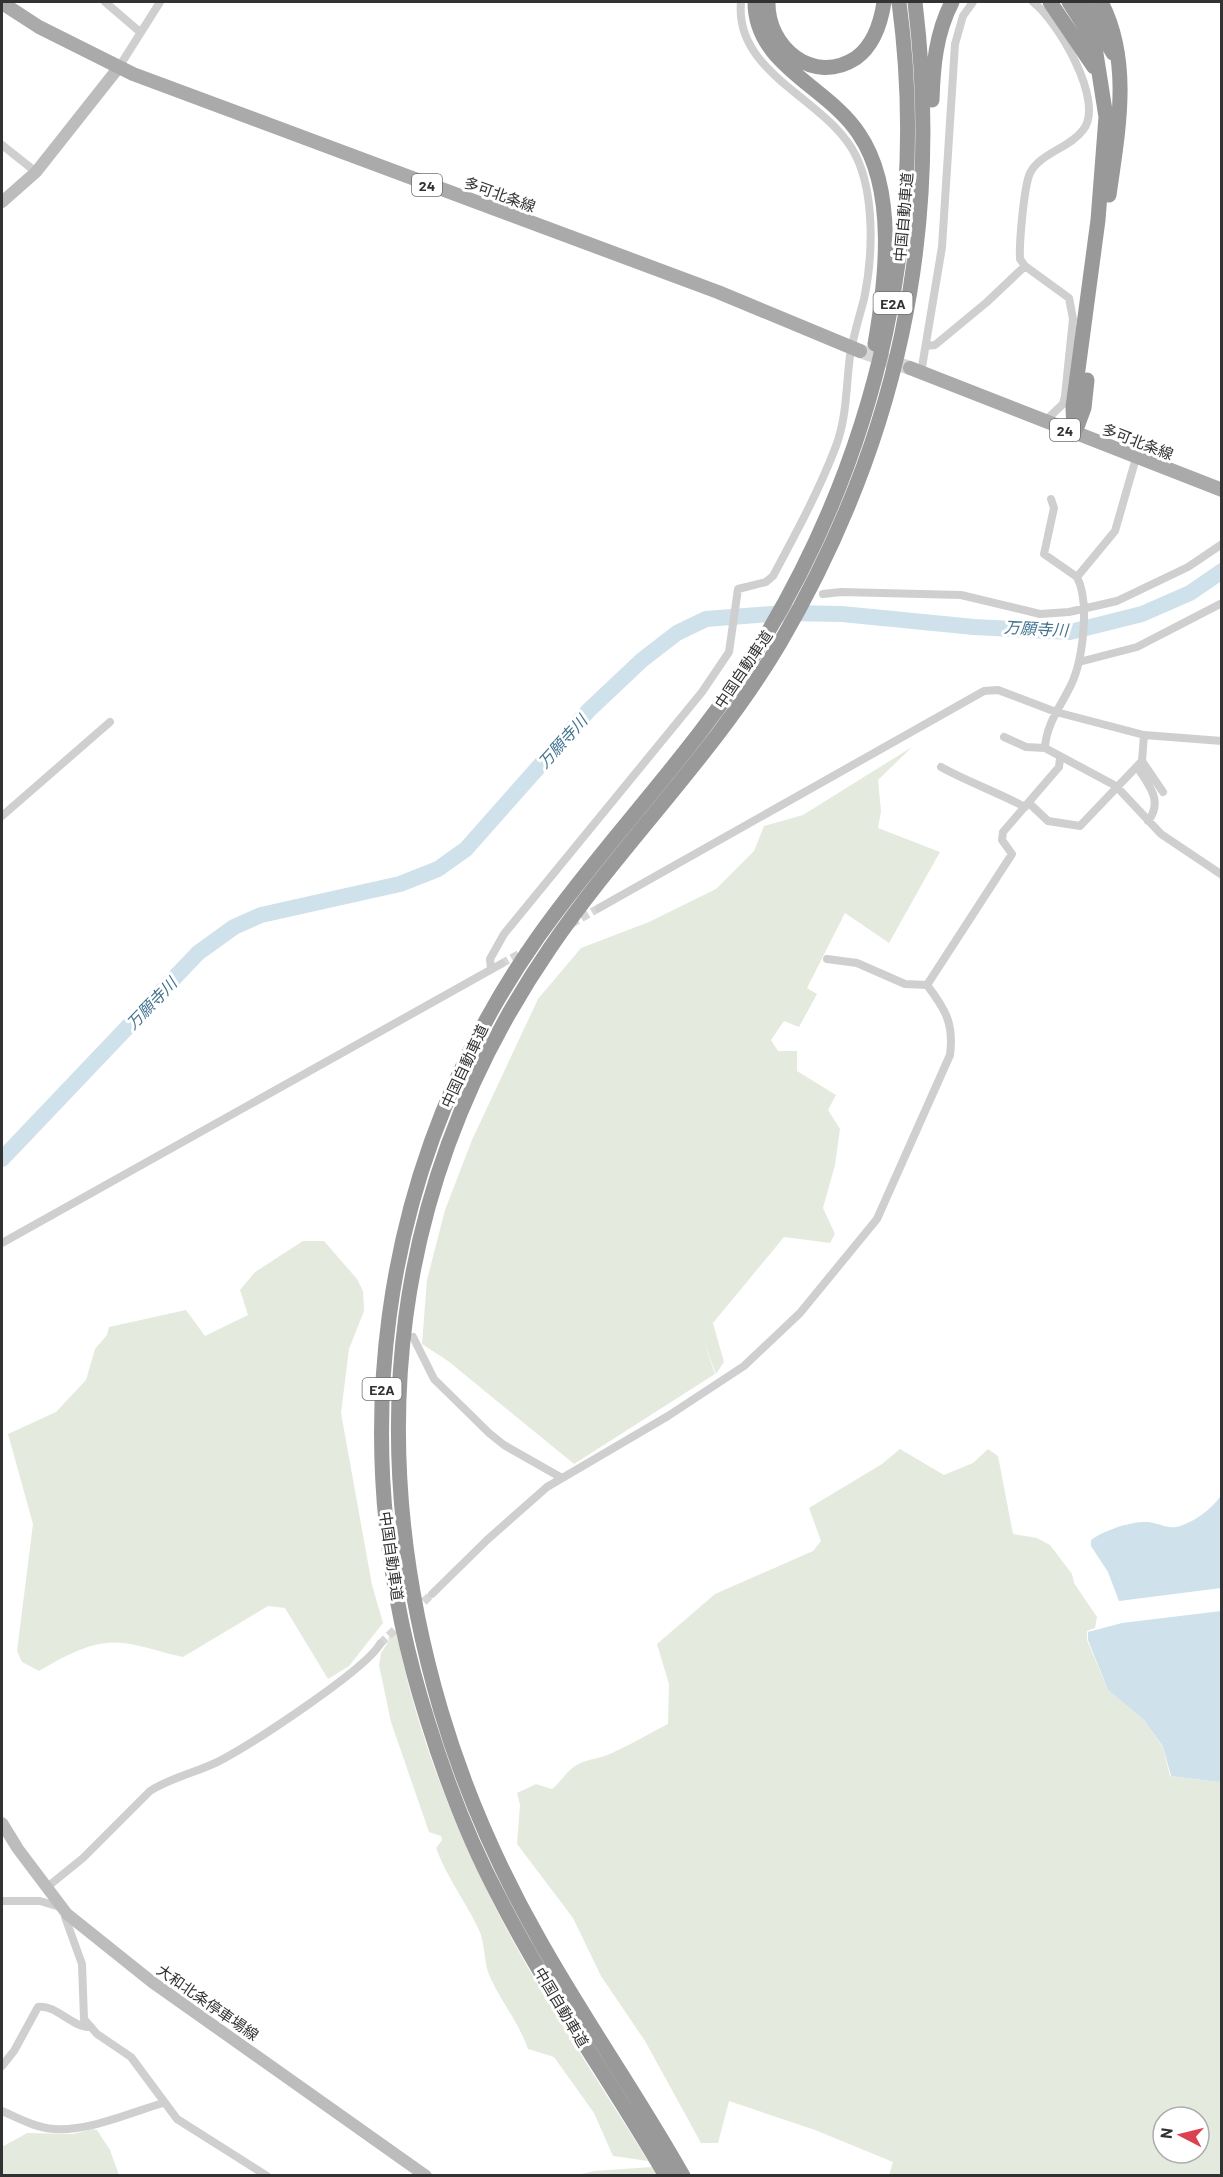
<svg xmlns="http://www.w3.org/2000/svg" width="1223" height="2177" font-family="Barlow,'Noto Sans JP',sans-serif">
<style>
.green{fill:#e5eade;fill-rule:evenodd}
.water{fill:#cfe1eb}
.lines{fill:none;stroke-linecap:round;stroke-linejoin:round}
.river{stroke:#cfe1eb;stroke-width:16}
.street-tunnel{stroke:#d6d6d6;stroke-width:8;stroke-dasharray:8 4;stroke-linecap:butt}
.primary-tunnel{stroke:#d6d6d6;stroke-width:14;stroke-dasharray:14 7;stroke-linecap:butt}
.street{stroke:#cfcfcf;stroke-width:8}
.secondary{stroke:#bcbcbc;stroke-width:12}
.primary{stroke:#aaa;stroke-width:14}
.highway{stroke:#999;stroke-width:15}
.labels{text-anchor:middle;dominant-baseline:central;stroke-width:6;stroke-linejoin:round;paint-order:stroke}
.shield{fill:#fff;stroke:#707070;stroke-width:1.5}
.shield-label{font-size:14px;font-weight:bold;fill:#323232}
.street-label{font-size:15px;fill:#323232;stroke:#fff}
.water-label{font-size:16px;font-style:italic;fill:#437490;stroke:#fff}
</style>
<rect width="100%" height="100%" fill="#fff"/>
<path class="green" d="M 912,747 L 878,780 L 881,811 L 878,828 L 940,852 L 889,943 L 845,913 L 807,988 L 817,994 L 799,1027 L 784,1021 L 771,1040 L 778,1051 L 797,1051 L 797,1071 L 836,1095 L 828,1110 L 840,1129 L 835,1165 L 823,1208 L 835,1234 L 830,1243 L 784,1237 L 713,1323 L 724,1362 L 716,1374 L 704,1342 L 715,1374 L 574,1464 L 448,1361 L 422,1344 L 427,1280 L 445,1210 L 472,1140 L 538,999 L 581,948 L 649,922 L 716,889 L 754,851 L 764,826 L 803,815 Z
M 303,1241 L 324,1241 L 357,1279 L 363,1291 L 364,1311 L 349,1349 L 341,1413 L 372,1585 L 383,1623 L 349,1666 L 328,1679 L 285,1608 L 268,1606 L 183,1657 C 163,1653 142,1645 123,1643 C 93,1639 63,1657 39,1671 L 22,1662 L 17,1651 L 33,1524 L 8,1434 L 56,1412 L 86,1380 L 95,1349 L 107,1335 L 109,1327 L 186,1310 L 205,1336 L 248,1315 L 240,1290 L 255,1272 Z
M 900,1449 L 944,1475 L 973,1463 L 988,1449 L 998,1456 L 1013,1534 L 1037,1538 L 1050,1545 L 1072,1574 L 1074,1583 L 1097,1617 L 1095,1628 L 1087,1631 L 1087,1640 L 1108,1690 L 1144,1720 L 1163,1748 L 1170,1776 L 1218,1782 L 1221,1780 L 1221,2175 L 889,2175 L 893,2162 L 815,2130 L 729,2101 L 718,2143 L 701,2143 L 645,2041 L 601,1976 L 573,1918 L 517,1844 L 520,1805 L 517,1793 L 536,1784 L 552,1789 C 561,1782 565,1773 575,1766 C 587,1758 602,1759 614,1752 C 632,1744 650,1733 668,1724 L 669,1684 L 657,1644 L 715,1594 L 813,1551 L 821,1541 L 809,1508 L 882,1464 ZM 1163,2117 L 1199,2117 L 1199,2153 L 1163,2153 Z
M 396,1630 C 420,1753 472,1872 535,1980 C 571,2041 611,2101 648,2161 L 613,2156 L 594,2113 L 554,2057 L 528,2049 C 519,2023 502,2003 491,1979 C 483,1964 486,1945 479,1930 C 466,1902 447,1878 436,1848 L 442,1840 L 441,1836 L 429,1832 L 391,1722 L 379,1665 L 381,1653 L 389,1641 L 388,1638 Z
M 92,2129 L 97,2130 L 110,2150 L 119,2175 L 2,2175 L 2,2147 L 27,2133 L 73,2134 Z
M 652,2167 L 657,2175 L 573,2176 L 594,2171 Z"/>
<path class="water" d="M 1221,1496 L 1221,1588 L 1119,1601 L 1108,1572 L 1091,1546 L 1091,1540 C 1105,1530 1131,1521 1148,1522 C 1160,1523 1168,1530 1180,1526 C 1196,1521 1211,1509 1221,1496 Z
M 1221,1611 L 1221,1780 L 1218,1782 L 1171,1776 L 1163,1747 L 1144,1720 L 1108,1690 L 1088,1640 L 1088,1632 L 1122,1623 Z"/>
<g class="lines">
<path class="river" d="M 2,1159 L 198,953 L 234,927 L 261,915 L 400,884 L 438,869 L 466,849 L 589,710 L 642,660 L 677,633 L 706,619 L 785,613 L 842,614 L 974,627 L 1070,632 L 1142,614 L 1190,593 L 1222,571"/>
<path class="street-tunnel" d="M 571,924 L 599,908
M 501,964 L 526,950
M 415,1610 L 432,1594
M 380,1644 L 404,1621"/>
<path class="primary-tunnel" d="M 860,351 L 910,368"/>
<path class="street" d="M 105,2 L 140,32
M 1033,2 C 1057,20 1106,102 1083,130 C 1070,148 1040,153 1030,173 C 1024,186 1019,244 1020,259 L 1025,266 L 1069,298 L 1073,319 L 1065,396 L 1063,404 L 1044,422
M 119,67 L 160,2
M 2,145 L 36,172
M 927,346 L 935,345 L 987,302 L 1025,266
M 921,373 L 942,247 L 955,44 L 963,16 L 973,2
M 1051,499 L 1054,508 L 1044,554 L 1077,577 C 1090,602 1083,660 1071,685 C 1061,706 1046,724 1045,748 L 1116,786 L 1161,834 L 1222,875
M 1077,577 L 1115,531 L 1136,458
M 823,594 L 841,592 L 961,595 L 1040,614 L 1069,612 L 1117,601 L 1188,567 L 1222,544
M 1079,662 L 1137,647 L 1222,603
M 1004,737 L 1026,747 L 1045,748
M 1142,761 L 1163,792
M 941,767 C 968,782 997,792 1025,807
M 1137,767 C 1148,784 1164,801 1148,821
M 1030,804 L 1048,821 L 1080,826 L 1142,761 L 1144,735
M 2,816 L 110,722
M 599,908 L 984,691 L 998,690 L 1056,712 L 1144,735 L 1222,741
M 491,969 L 490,959 L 504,934 L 702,692 L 729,652 L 738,589 L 766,582 L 773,576 C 796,533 819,491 836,446 C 847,417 846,386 850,356 C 853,337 859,318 864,299 C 873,257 875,195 856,156 C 829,99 734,75 741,2
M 927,985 L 1012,854 L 1002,840 L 1003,832 L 1059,767 L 1060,758
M 2,1243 L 501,964
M 413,1337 L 434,1379 L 489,1433 L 504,1445 L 562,1478
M 432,1594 L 487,1540 L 547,1487 L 668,1416 L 744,1366 L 800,1313 L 877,1219 L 950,1055 C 954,1024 946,1010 927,985 L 905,984 L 857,963 L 827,959
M 46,1888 L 83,1858 L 150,1791 C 173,1776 201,1772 225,1758 C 256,1741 365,1670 380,1644
M 2,1901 L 40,1901 L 60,1907
M 67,1914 L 65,1917 L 82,1964 L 84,2019 L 97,2034 L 131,2057 L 177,2119 L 267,2176
M 2,2066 L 14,2051 L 38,2007 C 56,2004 72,2028 91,2027
M 2,2111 C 18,2118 36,2128 54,2129 C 90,2131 129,2113 163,2103"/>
<path class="secondary" d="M 2,202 L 36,172 L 119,67
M 2,1823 L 18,1849 L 67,1914 L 152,1982 L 426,2176"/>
<path class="primary" d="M 2,3 L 39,27 L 133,74 L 718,292 L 860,351
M 910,368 L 1222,490"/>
<path class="highway" d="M 755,2 C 755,66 828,86 859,134 C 897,190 886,281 875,344
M 768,2 C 767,47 813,86 856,58 C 874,45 881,22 884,2
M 1050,2 L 1094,67
M 1069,2 L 1094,41 L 1106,117 L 1098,220 L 1073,407 L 1074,433
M 1084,2 L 1113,53
M 1101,2 C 1132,62 1118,131 1109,195
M 932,100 C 933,66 936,33 952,2
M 1077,427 L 1084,408 L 1087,380
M 666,2176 C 612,2083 549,1995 500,1899 C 470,1843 447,1783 428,1722 C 342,1452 374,1171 538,937 C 609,836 699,748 762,642 C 879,449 929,225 899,2
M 683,2176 C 638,2096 585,2021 540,1941 C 499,1869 465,1792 441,1711 C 362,1442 390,1182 550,948 C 622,843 715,753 780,643 C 897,442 943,233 915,2"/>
</g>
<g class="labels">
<g class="shield">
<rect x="412" y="174" width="30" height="22" rx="4.5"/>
<rect x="873.5" y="292" width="39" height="22" rx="4.5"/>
<rect x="1050" y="419" width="30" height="22" rx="4.5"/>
<rect x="362.5" y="1378" width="39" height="22" rx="4.5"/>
</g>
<g class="shield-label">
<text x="427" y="185">24</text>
<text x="893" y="303">E2A</text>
<text x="1065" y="430">24</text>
<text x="382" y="1389">E2A</text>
</g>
<g class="street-label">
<text transform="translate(500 194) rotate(20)">多可北条線</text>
<text transform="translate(903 217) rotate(-85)">中国自動車道</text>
<text transform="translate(1138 441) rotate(21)">多可北条線</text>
<text transform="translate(743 669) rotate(-56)">中国自動車道</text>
<text transform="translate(464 1066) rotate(-65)">中国自動車道</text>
<text transform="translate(392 1556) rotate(82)">中国自動車道</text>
<text transform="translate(208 2002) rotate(35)">大和北条停車場線</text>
<text transform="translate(562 2007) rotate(59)">中国自動車道</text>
</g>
<g class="water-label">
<text transform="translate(1036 628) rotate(3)">万願寺川</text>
<text transform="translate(562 741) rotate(-48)">万願寺川</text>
<text transform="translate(151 1003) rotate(-46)">万願寺川</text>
</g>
</g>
<rect width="1223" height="2177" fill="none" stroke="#323232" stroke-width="6"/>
<g transform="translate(1181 2135) rotate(277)"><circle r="28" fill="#ffffff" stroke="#adadad" stroke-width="1.5"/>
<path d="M0-4.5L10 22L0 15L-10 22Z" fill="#db4150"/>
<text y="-9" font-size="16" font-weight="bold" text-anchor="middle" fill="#323232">N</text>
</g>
</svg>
